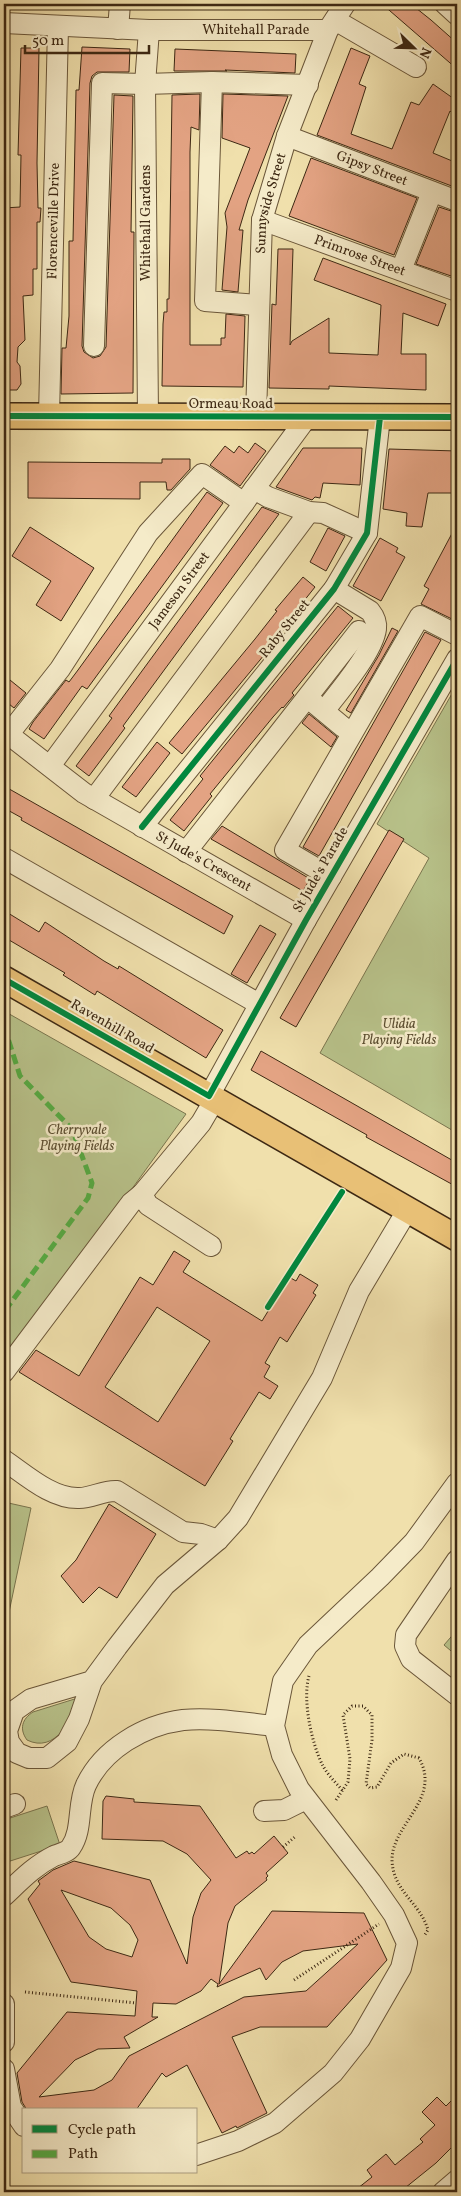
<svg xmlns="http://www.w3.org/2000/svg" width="461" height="2196" font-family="Vollkorn,serif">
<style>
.green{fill:#b8c28a;stroke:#7a754e}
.building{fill:#e3a383;stroke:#3d2813;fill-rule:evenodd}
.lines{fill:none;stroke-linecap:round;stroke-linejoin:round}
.minor-casing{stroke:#6a5639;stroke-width:22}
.major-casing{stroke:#3d2813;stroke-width:28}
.path{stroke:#3d2813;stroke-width:3;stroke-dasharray:1 2.5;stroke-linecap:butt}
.minor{stroke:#f5ebc9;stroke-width:20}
.major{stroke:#e8c076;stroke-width:25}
.quiet{stroke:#55aa42;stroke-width:5;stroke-dasharray:10 5;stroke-linecap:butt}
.cycleway-casing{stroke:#f5ebc9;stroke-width:9}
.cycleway{stroke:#00873e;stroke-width:6}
.labels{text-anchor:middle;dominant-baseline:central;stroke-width:5;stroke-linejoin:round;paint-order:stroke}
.street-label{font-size:14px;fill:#3d2813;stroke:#f5ebc9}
.park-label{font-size:14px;font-style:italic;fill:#5c4e31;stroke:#f5ebc9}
</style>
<rect width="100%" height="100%" fill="#f0e0ac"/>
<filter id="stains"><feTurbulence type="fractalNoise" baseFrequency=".004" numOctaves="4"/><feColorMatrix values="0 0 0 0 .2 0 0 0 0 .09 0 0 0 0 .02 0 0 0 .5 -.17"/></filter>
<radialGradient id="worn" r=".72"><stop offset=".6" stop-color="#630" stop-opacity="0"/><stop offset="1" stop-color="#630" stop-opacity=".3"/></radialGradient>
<path class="green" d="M 457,685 L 457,1133 L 320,1053 L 429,858 L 377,824 Z
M 4,1011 L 186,1114 L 4,1366 Z
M 4,1502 L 31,1508 L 4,1636 Z
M 457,1630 L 457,1656 L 444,1645 Z
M 81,1697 C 73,1719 55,1754 27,1740 C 19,1729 22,1719 33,1712 Z
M 47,1806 L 60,1845 L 4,1863 L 4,1820 Z"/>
<path class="building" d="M 382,4 L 411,4 L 431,20 L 457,43 L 457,69 Z
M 82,47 L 130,49 L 129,72 L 97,72 L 92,76 L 90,83 L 82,346 L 84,352 L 93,358 L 100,356 L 106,347 L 114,95 L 133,96 L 131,232 L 134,232 L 133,393 L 61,394 L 62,348 L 66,348 L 69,316 L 69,241 L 73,241 L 76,90 L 79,90 Z
M 21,48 L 39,48 L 37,163 L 38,208 L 41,208 L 40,222 L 37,222 L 37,269 L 33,269 L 33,295 L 23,296 L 25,340 L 18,347 L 17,362 L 20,366 L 21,384 L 17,390 L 4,390 L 4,208 L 20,207 L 21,155 L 18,155 Z
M 351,48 L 370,56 L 359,84 L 366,87 L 351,134 L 392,149 L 411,102 L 419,105 L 433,84 L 457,101 L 457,117 L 450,111 L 433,153 L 457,163 L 457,188 L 317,135 Z
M 175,49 L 296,54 L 295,73 L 225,70 L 227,71 L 174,71 Z
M 200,94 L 199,130 L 191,127 L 190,152 L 190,345 L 221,345 L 221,338 L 225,338 L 226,314 L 245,316 L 243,387 L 162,386 L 163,324 L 164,312 L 167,312 L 167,299 L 169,299 L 172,95 Z
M 223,94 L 288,96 L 248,200 L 239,230 L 243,230 L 238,292 L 222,290 L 227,227 L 225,213 L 250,148 L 222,138 Z
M 311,158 L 417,198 L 394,255 L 289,216 Z
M 439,207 L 457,213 L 457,278 L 416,264 Z
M 278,249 L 293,249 L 290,345 L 292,341 L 329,318 L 329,353 L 378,355 L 381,305 L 314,280 L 323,258 L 446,304 L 438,326 L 403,313 L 401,354 L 426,354 L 426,390 L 329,386 L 329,389 L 269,388 L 272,304 L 276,305 Z
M 255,443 L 266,451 L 240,486 L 210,465 L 225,446 L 234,453 L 239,446 L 248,453 Z
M 303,448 L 362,448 L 360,485 L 323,483 L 320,498 L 315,497 L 312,500 L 276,487 Z
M 389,449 L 457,451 L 457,493 L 428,493 L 422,527 L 406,526 L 407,513 L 383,509 Z
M 162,459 L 190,459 L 190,469 L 171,490 L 167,490 L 166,482 L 140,482 L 140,499 L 28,498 L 28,462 L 162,463 Z
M 207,492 L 223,503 L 87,689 L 82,686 L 44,739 L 29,729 L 33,722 L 66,680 L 69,682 L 78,670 Z
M 262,507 L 279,514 L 123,726 L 125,728 L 89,776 L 76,766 L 112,718 L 109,716 Z
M 457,524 L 457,609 L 452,619 L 421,604 L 429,589 L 424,586 Z
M 30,527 L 94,568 L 61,621 L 36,605 L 51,581 L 12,556 Z
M 328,528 L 345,536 L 326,571 L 310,562 Z
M 380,538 L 398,548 L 396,552 L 405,557 L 381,601 L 353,586 Z
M 303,577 L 315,587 L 288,621 L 290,622 L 260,660 L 182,754 L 169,743 L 255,639 L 277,611 L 275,610 Z
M 338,606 L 353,618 L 292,693 L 294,695 L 283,708 L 282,707 L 273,717 L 210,794 L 212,796 L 184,831 L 170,820 L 203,779 L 200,776 Z
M 392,628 L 398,631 L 351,713 L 346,710 L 379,655 Z
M 425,632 L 441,640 L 319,856 L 303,847 Z
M 10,680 L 26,693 L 14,708 L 4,700 L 4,688 Z
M 309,714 L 337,737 L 331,747 L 302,723 Z
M 157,742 L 170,753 L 136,797 L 122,787 Z
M 4,786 L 233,916 L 224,934 L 21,820 L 22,818 L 4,808 Z
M 222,826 L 310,879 L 303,891 L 211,839 Z
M 389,830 L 404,839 L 296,1027 L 280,1018 Z
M 8,913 L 39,932 L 45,922 L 104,961 L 118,969 L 119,966 L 223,1030 L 206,1058 L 97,991 L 95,995 L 63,975 L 65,973 L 4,937 L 4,920 Z
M 260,925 L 276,934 L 247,983 L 231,974 Z
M 261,1051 L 457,1163 L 457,1187 L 366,1137 L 367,1135 L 251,1070 Z
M 174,1251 L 190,1261 L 183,1272 L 262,1321 L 289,1277 L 296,1281 L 300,1274 L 318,1285 L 313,1293 L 316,1295 L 287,1342 L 280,1337 L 265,1363 L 270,1366 L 264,1377 L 278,1386 L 270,1399 L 259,1392 L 230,1439 L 233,1441 L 205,1486 L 19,1372 L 36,1350 L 79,1376 L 140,1277 L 153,1285 ZM 157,1307 L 210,1341 L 158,1422 L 105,1387 Z
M 109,1504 L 156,1534 L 117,1598 L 99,1587 L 83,1603 L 61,1576 L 76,1560 Z
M 106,1796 L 134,1799 L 134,1802 L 200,1806 L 236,1858 L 247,1851 L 249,1854 L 252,1852 L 254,1854 L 274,1836 L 288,1853 L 266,1873 L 268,1876 L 266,1878 L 267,1880 L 235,1906 L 228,1923 L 219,1984 L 272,1911 L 364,1913 L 387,1960 L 327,2027 L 260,2027 L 232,2037 L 267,2113 L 237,2128 L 236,2126 L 222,2133 L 187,2065 L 166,2077 L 162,2073 L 136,2110 L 27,2110 L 22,2102 L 17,2073 L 67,2012 L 135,2016 L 137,1991 L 71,1982 L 28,1899 L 40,1884 L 38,1881 L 53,1870 L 74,1861 L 150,1880 L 187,1964 L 193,1917 L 201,1893 L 211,1880 L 187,1854 L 163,1841 L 102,1839 L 103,1801 ZM 61,1890 L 111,1908 L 130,1925 L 138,1940 L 132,1957 L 106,1949 L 89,1937 ZM 358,1944 L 306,1991 L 244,1997 L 129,2056 L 112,2080 L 94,2090 L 39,2097 L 75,2060 L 98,2049 L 130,2048 L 124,2037 L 158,2017 L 152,2017 L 153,2003 L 176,2004 L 201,1991 L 211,1979 L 218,1984 L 217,1987 L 260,1968 L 266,1980 L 282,1962 L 303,1951 Z
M 457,2095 L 457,2142 L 436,2163 L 400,2192 L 353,2192 L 372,2177 L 367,2170 L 386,2154 L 395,2165 L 423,2142 L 420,2139 L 435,2125 L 422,2112 L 437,2097 L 446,2106 Z"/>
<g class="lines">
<defs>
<g id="minor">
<path d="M 445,4 L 457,15"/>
<path d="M 335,20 L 416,67"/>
<path id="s1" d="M 4,23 L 149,30 L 328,30"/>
<path d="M 118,29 L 120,4"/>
<path id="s2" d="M 287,136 L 457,201"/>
<path id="s3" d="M 262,220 L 457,291"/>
<path d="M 401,270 L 432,192"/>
<path d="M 258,305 L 205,301 L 212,82 L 308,85"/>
<path d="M 94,346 L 102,83 L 145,84 L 212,82"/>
<path id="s4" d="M 49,416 L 58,27"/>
<path d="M 148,416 L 145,84 L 149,30"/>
<path id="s5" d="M 256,416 L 262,220 L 287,136 L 328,30 L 345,4"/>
<path d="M 254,489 L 268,497 L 309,512 L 323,513 L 367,533"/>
<path d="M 314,703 L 343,727"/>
<path d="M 324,711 C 339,692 373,652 376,629 C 377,622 374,616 370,611 L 334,589"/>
<path id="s6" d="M 4,731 L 84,793 L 306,920"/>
<path d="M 8,735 L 60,669 L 148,533 L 202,474 L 244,503"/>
<path id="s7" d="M 50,766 L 308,416"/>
<path d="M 94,799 L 309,512"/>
<path d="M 142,827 L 334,589 L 367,533 L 380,417"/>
<path d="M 186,852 L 359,631"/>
<path d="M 4,858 L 259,1004"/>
<path d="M 331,877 L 285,850 L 420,616 L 457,635"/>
<path d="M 209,1096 L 306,920 L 457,659"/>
<path d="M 211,1246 L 148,1205 L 142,1194 L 201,1123 L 215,1099"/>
<path d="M 4,1372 L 131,1203 L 142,1194"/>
<path d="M 4,1460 C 26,1475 52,1499 79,1498 C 93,1498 103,1490 117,1491 L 183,1532 L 201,1534 L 218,1540"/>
<path d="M 457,1560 L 406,1635 L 405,1646 L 411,1659 L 457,1695"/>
<path d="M 92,1681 L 31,1699 L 14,1711 L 7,1731 L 9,1742 L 17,1753 L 29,1758 L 47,1758 L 67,1742 L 79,1719 L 92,1681 L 117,1647 L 165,1585 L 218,1540 L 238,1518 L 322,1378 L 359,1291 L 408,1209"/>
<path d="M 4,1808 L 15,1804"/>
<path d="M 264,1811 L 284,1810 L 306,1799"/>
<path d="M 4,1896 C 20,1881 34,1866 54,1856 C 59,1854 68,1852 71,1847 C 83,1830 77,1804 86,1785 C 103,1749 144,1725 183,1720 C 211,1717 246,1723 274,1726"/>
<path d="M 4,2004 L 4,2042"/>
<path d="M 4,2069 L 11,2107 L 24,2126"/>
<path d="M 196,2155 L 238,2141 L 275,2123 L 333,2073 L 360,2039 L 401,1968 L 407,1943 L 394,1915 L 371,1882 L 299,1789 L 282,1755 L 274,1726 L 283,1681 L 308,1645 L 380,1577 L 414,1542 L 457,1483"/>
<path d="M 443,2192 L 457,2180"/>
</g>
<path id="major" d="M 4,416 L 457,417
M 4,979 L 457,1238"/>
</defs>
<use href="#minor" class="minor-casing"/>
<use href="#major" class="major-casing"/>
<path class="path" d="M 309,1676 C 302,1700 312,1745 323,1766 C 328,1775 336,1783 343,1791
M 336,1800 L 348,1782 L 350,1759 L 343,1715 L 352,1706 L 363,1706 L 372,1715 L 372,1740 L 366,1784 L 370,1788 L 377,1787 L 391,1763 L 404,1754 L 419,1758 C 442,1799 392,1824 392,1860 C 393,1892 420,1902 428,1930 L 424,1936
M 283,1847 L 296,1836
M 294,1980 L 379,1924
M 25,1992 L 136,2003"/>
<use href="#minor" class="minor"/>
<use href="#major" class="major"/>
<path class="quiet" d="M 4,1026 L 20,1076 L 72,1129 L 92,1183 L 88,1198 L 4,1312"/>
<defs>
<path id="cycleway" d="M 4,416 L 457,417
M 142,827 L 334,589 L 367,533 L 380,417
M 4,979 L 209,1096 L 306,920 L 457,659
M 268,1307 L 342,1192"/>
</defs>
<use href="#cycleway" class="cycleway-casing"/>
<use href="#cycleway" class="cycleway"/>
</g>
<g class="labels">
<g class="street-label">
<text stroke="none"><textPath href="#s1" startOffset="252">Whitehall Parade</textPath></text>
<text stroke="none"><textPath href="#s2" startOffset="91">Gipsy Street</textPath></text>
<text stroke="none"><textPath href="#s5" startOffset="214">Sunnyside Street</textPath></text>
<text stroke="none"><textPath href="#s4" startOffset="195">Florenceville Drive</textPath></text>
<text transform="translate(146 223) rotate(-90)">Whitehall Gardens</text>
<text stroke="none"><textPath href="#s3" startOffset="104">Primrose Street</textPath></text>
<text x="231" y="404">Ormeau Road</text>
<text stroke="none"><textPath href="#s7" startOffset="218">Jameson Street</textPath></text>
<text transform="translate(285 629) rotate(-51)">Raby Street</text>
<text stroke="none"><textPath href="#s6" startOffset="239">St Jude's Crescent</textPath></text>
<text transform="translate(321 870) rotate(-60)">St Jude's Parade</text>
<text transform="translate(112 1027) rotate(30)">Ravenhill Road</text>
</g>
<g class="park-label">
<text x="399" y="1024">Ulidia<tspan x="399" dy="16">Playing Fields</tspan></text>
<text x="77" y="1130">Cherryvale<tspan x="77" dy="16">Playing Fields</tspan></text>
</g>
</g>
<rect width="461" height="2196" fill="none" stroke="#f0e0ac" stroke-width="20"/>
<rect x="5" y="5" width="451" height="2186" fill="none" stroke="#3d2813" stroke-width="2.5"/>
<rect x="10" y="10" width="441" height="2176" fill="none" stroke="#3d2813"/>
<rect x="22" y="2108" width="175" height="65" fill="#f5ebc9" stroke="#ab9d80"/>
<rect x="32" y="2125" width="25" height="8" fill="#00873e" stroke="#ab9d80"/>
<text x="68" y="2134" font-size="15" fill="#3d2813">Cycle path</text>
<rect x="32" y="2150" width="25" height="8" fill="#55aa42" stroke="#ab9d80"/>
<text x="68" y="2158" font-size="15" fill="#3d2813">Path</text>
<g transform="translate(414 48) rotate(113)" stroke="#f5ebc9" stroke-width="4" paint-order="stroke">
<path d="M0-4L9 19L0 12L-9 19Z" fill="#3d2813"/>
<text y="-8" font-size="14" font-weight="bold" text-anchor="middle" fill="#3d2813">N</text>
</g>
<path d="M25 45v8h124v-8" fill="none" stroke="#3d2813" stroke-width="2.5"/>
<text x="32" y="45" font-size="15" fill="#3d2813" stroke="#f5ebc9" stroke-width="4" paint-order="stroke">50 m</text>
<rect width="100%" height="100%" filter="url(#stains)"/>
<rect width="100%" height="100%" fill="url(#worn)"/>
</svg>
